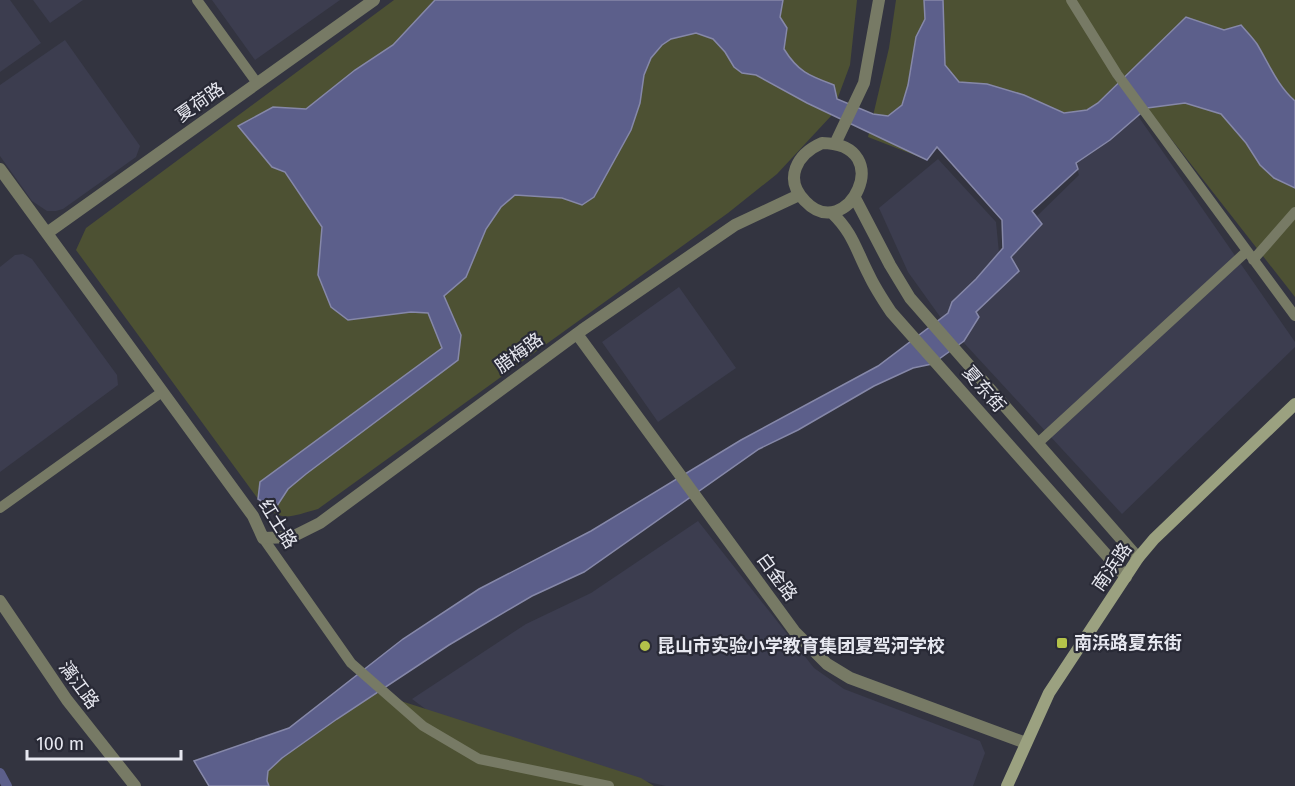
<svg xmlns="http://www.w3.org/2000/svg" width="1295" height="786" font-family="'Fira Sans','Noto Sans SC',sans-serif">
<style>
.built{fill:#3c3d4f}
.green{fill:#4d5133}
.water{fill:#5c5f8b;stroke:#8688a9;stroke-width:1.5}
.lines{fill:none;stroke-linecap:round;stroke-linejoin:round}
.canal{stroke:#5c5f8b;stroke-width:10}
.minor{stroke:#777a65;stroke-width:10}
.tertiary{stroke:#777a65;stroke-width:12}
.secondary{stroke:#9ba180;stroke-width:12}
.poi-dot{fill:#b4c24a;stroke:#292a36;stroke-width:2}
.labels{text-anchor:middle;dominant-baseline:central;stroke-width:4.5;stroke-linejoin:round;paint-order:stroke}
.street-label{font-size:18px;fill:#e7e8f0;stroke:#292a36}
.poi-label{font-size:18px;font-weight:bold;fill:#e7e8f0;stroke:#292a36;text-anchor:start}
</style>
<rect width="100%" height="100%" fill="#333440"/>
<path class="built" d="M 0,0 L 10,0 L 41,43 L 0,72 Z
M 33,0 L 83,0 L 50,23 Z
M 212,0 L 340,0 L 255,60 Z
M 65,40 L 140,146 L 136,157 L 63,209 L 56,211 L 47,211 L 32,201 L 0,156 L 0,85 Z
M 1138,116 L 1295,342 L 1295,347 L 1122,514 L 941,318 L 908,272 L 879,208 L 938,159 L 996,222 L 999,253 L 1014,275 L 1019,271 L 1011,257 L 1042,224 L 1036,217 L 1079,175 L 1075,163 L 1110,140 Z
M 23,254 L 32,259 L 117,375 L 118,385 L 0,472 L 0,267 L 15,255 Z
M 679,287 L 736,368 L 658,422 L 602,342 Z
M 698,521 L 814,668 L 844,689 L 980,741 L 985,753 L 973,786 L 666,786 L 575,765 L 454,730 L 412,699 L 526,624 L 591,593 Z"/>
<path class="green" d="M 394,0 L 857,0 L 850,65 L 831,116 L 777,174 L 728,213 L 318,509 C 288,517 281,524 258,499 L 76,250 L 86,228 Z
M 896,0 L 1295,0 L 1295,297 L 1147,108 L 1110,140 L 1076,163 L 1078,169 L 1011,230 L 937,147 L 927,160 L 868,137 L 889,48 Z
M 376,693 L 641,778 L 654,786 L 244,786 L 268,771 L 282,758 L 337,719 Z"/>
<path class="water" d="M 435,0 L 783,0 L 780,17 L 787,28 L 784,49 C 798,72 810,76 834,85 L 837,99 L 873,114 L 888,116 L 902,105 L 908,85 L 916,37 L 925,19 L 924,0 L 943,0 L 945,65 L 959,82 L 987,84 L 1024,95 L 1064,113 L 1087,110 L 1098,103 L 1186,17 L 1224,30 L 1241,25 C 1246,31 1252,37 1257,44 C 1269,64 1277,85 1295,101 L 1295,188 L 1274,178 L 1260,165 L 1246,143 L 1221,114 L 1185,103 L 1147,108 L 1110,140 L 1076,163 L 1078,169 L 1032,211 L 1042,224 L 1011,257 L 1019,271 L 976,312 L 979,317 L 964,341 L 932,364 L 913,368 L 874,386 L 798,430 L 759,449 L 584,572 L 532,596 L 449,645 L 337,719 L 282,758 L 268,771 L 267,781 L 269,786 L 209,786 L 194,761 L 289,728 L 403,639 L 479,589 L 591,531 L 741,440 L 878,366 L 948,313 L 952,302 L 976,279 L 1003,248 L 1002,220 L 937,147 L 927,160 L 807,103 L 756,75 L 742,73 L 734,67 L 725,52 L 713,39 L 696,33 L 671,39 L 662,45 L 651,58 L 644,75 L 640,103 L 631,130 L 594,197 L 582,205 L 562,198 L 515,195 L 501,207 L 486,229 L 466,277 L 444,296 L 461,335 L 458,360 L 306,474 L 288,489 L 275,509 L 258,499 L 260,482 L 442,348 L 428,313 L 411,312 L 348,320 L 331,307 L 318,275 L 322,227 L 285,172 L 272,167 L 238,126 L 273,107 L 306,109 L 355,70 L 393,45 Z"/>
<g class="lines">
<path class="canal" d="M 0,773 L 7,786"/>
<path class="minor" d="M 197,0 L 257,83
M 1071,0 L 1117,74 L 1295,316
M 1253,260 L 1295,212
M 1038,443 L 1247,251
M 0,508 L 162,392
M 263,538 L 351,663 L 423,726 L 479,759 L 609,786"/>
<path class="tertiary" d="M 822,143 C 899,144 847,246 805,201 C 783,179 797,154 822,143 Z
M 835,144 L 864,83 L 879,0
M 0,169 L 253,516 L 263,538 L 292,537 L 320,523 L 582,330 L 735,225 L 799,195
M 855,198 L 890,265 L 910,298 L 1138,558
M 832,213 C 853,233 856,250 869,275 C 875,288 883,300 891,312 L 1126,577
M 47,233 L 374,0
M 577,334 L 795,632 L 827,664 L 850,678 L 1026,743
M 0,601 L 67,700 L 135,786"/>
<path class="secondary" d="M 1007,786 L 1049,693 L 1138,558 L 1154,539 L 1295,404"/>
</g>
<g class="poi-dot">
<rect x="1056" y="637" width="12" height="12" rx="3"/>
<circle cx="645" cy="646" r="6"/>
</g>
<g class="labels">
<g class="street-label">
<text transform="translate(200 102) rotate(-35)">夏荷路</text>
<text transform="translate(519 353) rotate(-36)">腊梅路</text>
<text transform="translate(984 389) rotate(49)">夏东街</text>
<text transform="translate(278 524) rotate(58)">红士路</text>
<text transform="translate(1112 567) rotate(-55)">南浜路</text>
<text transform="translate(777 577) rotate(54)">白金路</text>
<text transform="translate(79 685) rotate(54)">漓江路</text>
</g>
<g class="poi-label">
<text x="1074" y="643">南浜路夏东街</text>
<text x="657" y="646">昆山市实验小学教育集团夏驾河学校</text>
</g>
</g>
<path d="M27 750v9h154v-9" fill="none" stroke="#e7e8f0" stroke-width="3"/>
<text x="36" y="750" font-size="18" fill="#e7e8f0" stroke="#292a36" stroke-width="4.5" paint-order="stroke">100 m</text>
</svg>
